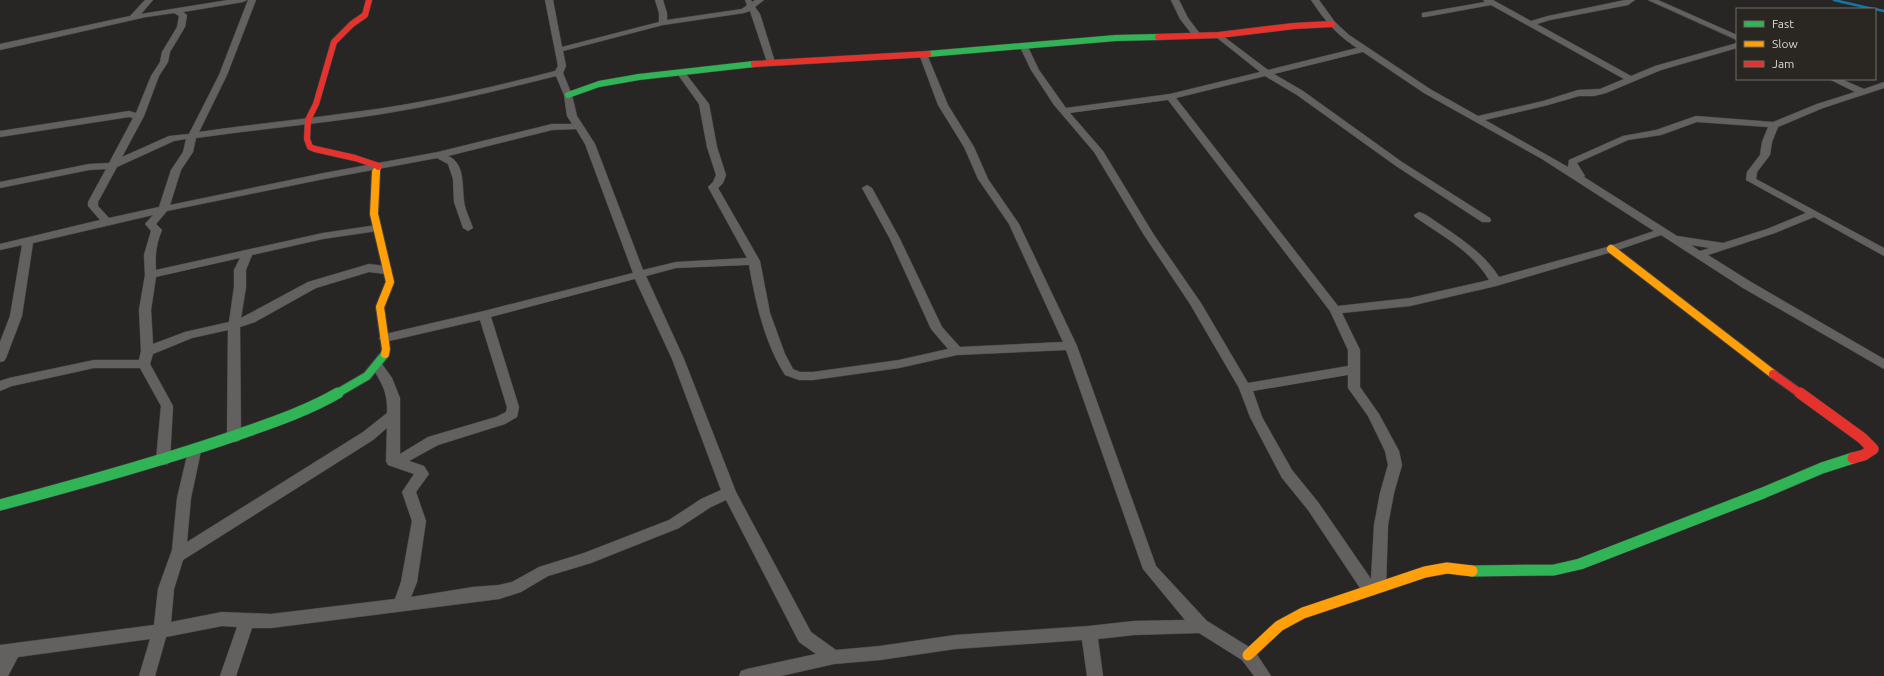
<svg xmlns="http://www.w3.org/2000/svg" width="1884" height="676" font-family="Ubuntu,sans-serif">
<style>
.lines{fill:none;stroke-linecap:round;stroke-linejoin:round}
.stream{stroke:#1277a5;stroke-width:2.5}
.street-casing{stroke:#454442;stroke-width:1}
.fast-far2-casing{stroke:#454442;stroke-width:7}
.fast-far1-casing{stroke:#454442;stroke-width:10}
.fast-casing{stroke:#454442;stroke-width:12}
.slow-far2-casing{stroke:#454442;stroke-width:7}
.slow-far1-casing{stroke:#454442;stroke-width:10}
.slow-casing{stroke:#454442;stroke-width:12}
.jam-far2-casing{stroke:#454442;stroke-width:7}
.jam-far1-casing{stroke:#454442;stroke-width:10}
.jam-casing{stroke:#454442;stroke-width:12}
.street{fill:#62615f;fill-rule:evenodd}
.fast-far2{stroke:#30b455;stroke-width:6}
.fast-far1{stroke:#30b455;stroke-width:8}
.fast{stroke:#30b455;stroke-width:11}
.slow-far2{stroke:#ff9f0a;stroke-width:6}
.slow-far1{stroke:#ff9f0a;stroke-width:8}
.slow{stroke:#ff9f0a;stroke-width:11}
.jam-far2{stroke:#e5322d;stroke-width:6}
.jam-far1{stroke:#e5322d;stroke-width:8}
.jam{stroke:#e5322d;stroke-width:11}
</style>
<rect width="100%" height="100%" fill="#282624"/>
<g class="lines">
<path class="stream" d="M 1834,0 L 1873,9
M 1875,9 L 1884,11"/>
<defs>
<path id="street" d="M 145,0 L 153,0 L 141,14 L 228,0 L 247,0 L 243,2 L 183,12 L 187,15 L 185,27 L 170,52 L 168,62 L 159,76 L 144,116 L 122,157 L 169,136 L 189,134 L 219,75 L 248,0 L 256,0 L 227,75 L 199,132 C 253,124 307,119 362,111 C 426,103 493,87 555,71 L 558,66 L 545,0 L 553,0 L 562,47 L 659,22 L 659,13 L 655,0 L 663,0 L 667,13 L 667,20 L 742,9 L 747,5 L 745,0 L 751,0 L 752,2 L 755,0 L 764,0 L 755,7 L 760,14 L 775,62 L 774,64 L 771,65 L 767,62 L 750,11 L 744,13 L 663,25 L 563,51 L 566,66 L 563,73 L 572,95 L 577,116 L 595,144 L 643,270 L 676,262 L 747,258 L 708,187 L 713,182 L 716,175 L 707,147 L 699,104 L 676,72 L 677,70 L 683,70 L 709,104 L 717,147 L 726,175 L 723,183 L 718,188 L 760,261 L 770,313 L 785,354 L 793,369 L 800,372 L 813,372 L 899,360 L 948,349 L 931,329 L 890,239 L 862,188 L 867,185 L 872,188 L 900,239 L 942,327 L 960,347 L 1063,342 L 1009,224 L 978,179 L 964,147 L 938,105 L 919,54 L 920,52 L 926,52 L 948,105 L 974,147 L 988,179 L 1019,224 L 1077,346 L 1156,566 L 1207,621 L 1254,650 L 1271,676 L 1254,676 L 1242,660 L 1199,633 L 1134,635 L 1098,639 L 1103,676 L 1087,676 L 1082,640 L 955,649 L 880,660 L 834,664 L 781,676 L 739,676 L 741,671 L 747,669 L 816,654 L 799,642 L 726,500 L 711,507 L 679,528 L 591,563 L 548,576 L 521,592 L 499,599 L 271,628 L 252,628 L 236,676 L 220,676 L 237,627 L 222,626 L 166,637 L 155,676 L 139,676 L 150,639 L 18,657 L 8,676 L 0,676 L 0,645 L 154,625 L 158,589 L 172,550 L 177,498 L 189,447 L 194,446 L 199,447 L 201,451 L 191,498 L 187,542 L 363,432 L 387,413 C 388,392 382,384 372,367 L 374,364 L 382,364 L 392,378 L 400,398 L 400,454 L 428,437 L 496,417 L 506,412 L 507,407 L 480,320 L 385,342 L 381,341 L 379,338 L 381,335 L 484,311 L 633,273 L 585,144 L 576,129 L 552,130 L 448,156 C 465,163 462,185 464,201 C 465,210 470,219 473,228 L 468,231 L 463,228 L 454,202 L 453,179 L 448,164 L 437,158 L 324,179 L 167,211 L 156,224 L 162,230 C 156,244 155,255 156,270 L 323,233 L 377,225 L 382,228 L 377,231 L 323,239 L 252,255 L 246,270 L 246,287 L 241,318 L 308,282 L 369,264 L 386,266 L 392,270 L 386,274 L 369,272 L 316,288 L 255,322 L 240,327 L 241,437 L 239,441 L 234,442 L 229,441 L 227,437 L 228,330 L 192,338 L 153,354 L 150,364 L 173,406 L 170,460 L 168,464 L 163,465 L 158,464 L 156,460 L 161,406 L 140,368 L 94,368 L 12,386 L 0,391 L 0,381 L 9,378 L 94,360 L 139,360 L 141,351 L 139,310 L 145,275 L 144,255 L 151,231 L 145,224 L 153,215 L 33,243 L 22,316 L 6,358 L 4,361 L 0,362 L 0,342 L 10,316 L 22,245 L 0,250 L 0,244 L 100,220 L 88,206 L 88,202 L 106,169 L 89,170 L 0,188 L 0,182 L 89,164 L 109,163 L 133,118 L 129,117 L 0,137 L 0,131 L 129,111 L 136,113 L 151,76 L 160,62 L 162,52 L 177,27 L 179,16 L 174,13 L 146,17 L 0,50 L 0,44 L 130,16 ZM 556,76 L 564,95 L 567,116 L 572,124 L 552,124 L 438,152 L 324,173 L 170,205 L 181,170 L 193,152 L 196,138 C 251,130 307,125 362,117 C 427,108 492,92 556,76 ZM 186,139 L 183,152 L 171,170 L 159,207 L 109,218 L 98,206 L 98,202 L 117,167 L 174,141 ZM 240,258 L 234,270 L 234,287 L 229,322 L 185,332 L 153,344 L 151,310 L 156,277 ZM 749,265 C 756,304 764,341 785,375 L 799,380 L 813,380 L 899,368 L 957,355 L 1066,350 L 1143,569 L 1185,620 L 1134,621 L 1089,626 L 955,635 L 880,646 L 836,650 L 811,632 L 736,492 L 684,359 L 646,276 L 676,268 ZM 635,279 L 672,359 L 721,490 L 701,499 L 669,520 L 584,553 L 539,567 L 512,582 L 499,585 L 473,587 L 411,597 L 417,582 L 426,521 L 416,492 L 429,474 L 424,466 L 409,461 L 438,445 L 505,424 L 517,417 L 519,407 L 491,317 ZM 387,428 L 386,461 L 388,465 L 414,474 L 402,492 L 412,521 L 401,582 L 395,599 L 271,614 L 222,612 L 171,622 L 174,589 L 183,560 L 373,440 Z
M 1171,0 L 1179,0 L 1188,18 L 1201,35 L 1200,37 L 1194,37 L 1180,19 Z
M 1311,0 L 1319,0 L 1335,22 L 1349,35 L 1430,89 L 1478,116 L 1543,101 L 1578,90 L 1600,89 L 1624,79 L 1491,5 L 1425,17 L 1422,17 L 1422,13 L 1485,2 L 1483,0 L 1493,0 L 1531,21 L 1548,16 L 1625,0 L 1635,0 L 1628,5 L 1550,20 L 1537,24 L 1631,76 L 1655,66 L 1737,43 L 1737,48 L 1661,70 L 1606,93 L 1594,96 L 1579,96 L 1548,105 L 1485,120 L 1568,167 L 1569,160 L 1623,136 L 1656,130 L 1696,116 L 1773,122 L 1817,104 L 1855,92 L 1829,79 L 1841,79 L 1864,89 L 1884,82 L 1884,88 L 1823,108 L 1778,127 L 1772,142 L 1770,155 L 1757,172 L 1756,179 L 1884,248 L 1884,256 L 1814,217 L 1775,233 L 1708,255 L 1751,282 L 1884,359 L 1884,369 L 1743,288 L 1661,235 L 1615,251 L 1496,286 L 1410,306 L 1342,313 L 1360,350 L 1360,387 L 1379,414 L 1399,451 L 1402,465 L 1394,493 L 1388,525 L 1386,586 L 1383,591 L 1375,592 L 1369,596 L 1364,594 L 1308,510 L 1282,478 L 1250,417 L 1239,388 L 1190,304 L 1144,235 L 1094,152 L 1054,105 L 1031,70 L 1020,47 L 1021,45 L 1027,45 L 1039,70 L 1066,108 L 1170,94 L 1260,72 L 1216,37 L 1215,35 L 1219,33 L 1268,70 L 1357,48 C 1336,34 1325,21 1311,0 ZM 1363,52 L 1424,93 L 1542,159 L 1654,231 L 1607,247 L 1499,277 C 1485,254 1460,238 1438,223 C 1432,219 1426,214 1419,212 L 1414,215 L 1415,217 C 1441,235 1473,252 1489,280 L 1410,298 L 1338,306 L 1176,98 L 1265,76 L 1297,95 L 1396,166 L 1482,222 L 1490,222 L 1491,220 L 1490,218 L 1402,162 L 1303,91 L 1274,74 ZM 1168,100 L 1330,311 L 1348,350 L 1348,366 L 1248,383 L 1201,303 L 1154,235 L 1103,151 L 1070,113 ZM 1697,122 L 1768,127 L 1762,142 L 1760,155 L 1747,172 L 1746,180 L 1806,213 L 1767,229 L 1723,243 L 1677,236 L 1584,177 L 1585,176 L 1577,163 L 1628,140 L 1661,135 ZM 1691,245 L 1710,248 L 1700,251 ZM 1348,375 L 1348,388 L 1368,416 L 1385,451 L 1388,465 L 1380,493 L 1374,525 L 1371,579 L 1318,502 L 1292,470 L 1262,417 L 1253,391 Z
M 1648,0 L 1658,0 L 1737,35 L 1737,40 Z"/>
<path id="fast-far2" d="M 928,54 L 1116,38 L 1158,37
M 568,95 L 599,84 L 639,77 L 754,64"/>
<path id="fast-far1" d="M 336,394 L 367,376 L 385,354"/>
<path id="fast" d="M 0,505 C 79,484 159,462 237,435 C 271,423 307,411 338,393
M 1472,571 L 1554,570 L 1580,564 L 1763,493 L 1822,468 L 1853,458"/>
<path id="slow-far2" d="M 376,173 L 378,167"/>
<path id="slow-far1" d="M 376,172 L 374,214 L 390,282 L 380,307 L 386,349 L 385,354
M 1611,249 L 1773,374"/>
<path id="slow" d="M 1248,655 L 1279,626 L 1303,613 L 1425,572 L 1447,568 L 1472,571"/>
<path id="jam-far2" d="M 369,0 L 365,15 L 352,24 L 334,42 L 316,104 L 308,120 L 307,139 L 310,147 L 315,149 L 355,158 L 379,166 L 378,167
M 1158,37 L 1219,35 L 1294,26 L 1332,24
M 754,64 L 928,54"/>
<path id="jam-far1" d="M 1773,374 L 1801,394"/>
<path id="jam" d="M 1800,393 L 1862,438 L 1873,449 L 1864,455 L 1853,458"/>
</defs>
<use href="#street" class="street-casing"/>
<use href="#fast-far2" class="fast-far2-casing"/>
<use href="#fast-far1" class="fast-far1-casing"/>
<use href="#fast" class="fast-casing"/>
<use href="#slow-far2" class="slow-far2-casing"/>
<use href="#slow-far1" class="slow-far1-casing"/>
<use href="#slow" class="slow-casing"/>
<use href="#jam-far2" class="jam-far2-casing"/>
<use href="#jam-far1" class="jam-far1-casing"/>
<use href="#jam" class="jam-casing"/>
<use href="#street" class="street"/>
<use href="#fast-far2" class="fast-far2"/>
<use href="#fast-far1" class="fast-far1"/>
<use href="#fast" class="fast"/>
<use href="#slow-far2" class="slow-far2"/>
<use href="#slow-far1" class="slow-far1"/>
<use href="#slow" class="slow"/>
<use href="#jam-far2" class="jam-far2"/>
<use href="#jam-far1" class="jam-far1"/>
<use href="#jam" class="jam"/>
</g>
<rect x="1736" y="8" width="140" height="72" fill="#2a2722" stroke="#706e6a"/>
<rect x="1744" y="21" width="20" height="6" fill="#30b455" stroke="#706e6a"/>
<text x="1772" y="28" font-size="12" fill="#dad8d5">Fast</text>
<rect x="1744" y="41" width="20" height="6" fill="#ff9f0a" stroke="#706e6a"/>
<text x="1772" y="48" font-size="12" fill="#dad8d5">Slow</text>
<rect x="1744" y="61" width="20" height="6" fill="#e5322d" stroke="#706e6a"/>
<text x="1772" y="68" font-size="12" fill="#dad8d5">Jam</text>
</svg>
